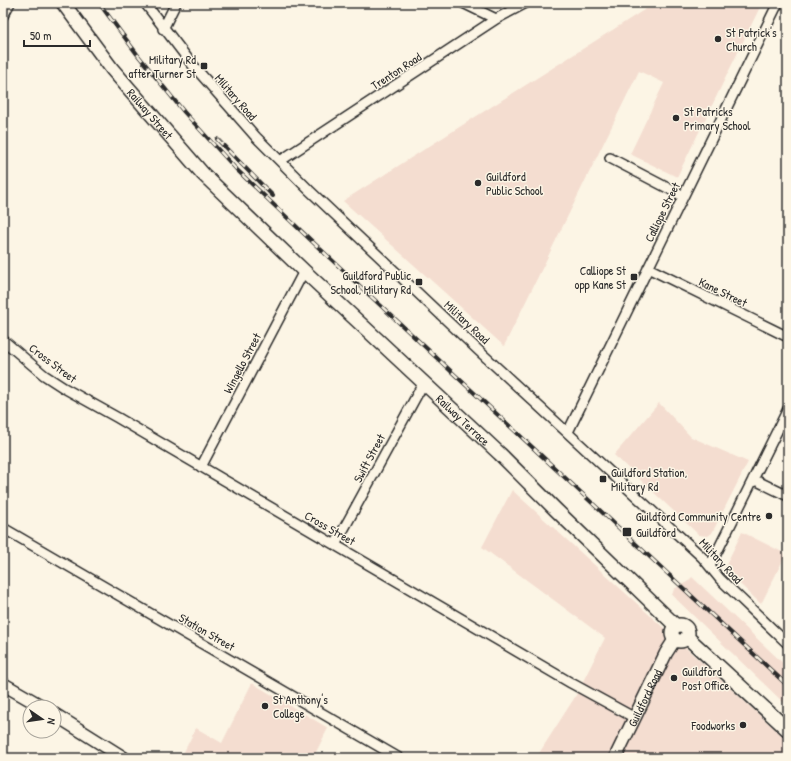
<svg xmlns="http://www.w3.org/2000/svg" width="791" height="761" font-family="'Patrick Hand',sans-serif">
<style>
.built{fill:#f4ddd0}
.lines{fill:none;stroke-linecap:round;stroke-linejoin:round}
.minor-casing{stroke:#2b2b2b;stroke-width:12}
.tertiary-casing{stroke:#2b2b2b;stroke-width:15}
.secondary-casing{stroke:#2b2b2b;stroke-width:16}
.minor{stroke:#fcf5e5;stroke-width:9}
.tertiary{stroke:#fcf5e5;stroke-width:12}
.secondary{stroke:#fcf5e5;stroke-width:13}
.rail-casing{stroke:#2b2b2b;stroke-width:4}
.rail{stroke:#fcf5e5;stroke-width:2.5;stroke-dasharray:8;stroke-linecap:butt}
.poi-dot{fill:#2b2b2b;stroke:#fcf5e5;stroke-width:1.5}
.labels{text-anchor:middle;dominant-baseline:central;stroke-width:3;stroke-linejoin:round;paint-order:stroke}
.poi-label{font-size:12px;fill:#2b2b2b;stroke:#fcf5e5;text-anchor:start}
.street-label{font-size:12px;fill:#2b2b2b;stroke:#fcf5e5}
</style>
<rect width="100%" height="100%" fill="#fcf5e5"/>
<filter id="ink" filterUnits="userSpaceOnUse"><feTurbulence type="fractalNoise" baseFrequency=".025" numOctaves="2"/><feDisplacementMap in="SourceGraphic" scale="8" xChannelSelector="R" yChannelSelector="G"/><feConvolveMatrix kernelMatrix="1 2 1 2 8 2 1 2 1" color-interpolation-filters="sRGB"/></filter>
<g filter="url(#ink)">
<path class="built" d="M 655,3 L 762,3 L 677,177 L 630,154 L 664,83 L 639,71 L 504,346 L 343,201 Z
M 659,403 L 691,437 L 748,462 L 712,533 L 708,536 L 699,535 L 614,455 Z
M 512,490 L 788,741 L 788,758 L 536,758 L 575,697 L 605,638 L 482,547 Z
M 742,532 L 784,553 L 785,556 L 761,604 L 724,569 Z
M 692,577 L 788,668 L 788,707 L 672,595 L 674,589 L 687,582 Z
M 252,683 L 328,728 L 313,758 L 181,758 L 196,728 L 222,743 Z"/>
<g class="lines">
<defs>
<path id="minor" d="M 145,3 L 191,63 L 256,137 L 309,190 L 478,350 L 702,557 L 720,579 L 788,644
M 463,3 L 496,19
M 3,16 L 10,3
M 163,29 L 176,3
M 610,158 L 683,196
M 280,161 L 496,19 L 526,3
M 648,268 L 788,337
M 3,340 L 44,375 L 64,388 L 118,418 L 571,683 L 635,718
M 568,432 L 778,3
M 201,467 L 304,271
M 753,479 L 788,496
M 3,528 L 399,758
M 335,545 L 424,382
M 710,566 L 788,409"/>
<g id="tertiary">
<path d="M 3,684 L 43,707"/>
<path d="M 54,714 L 124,758"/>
<path id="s1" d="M 615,758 L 666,653 L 675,639"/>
</g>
<g id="secondary">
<path id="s2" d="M 63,3 L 112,69 L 203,174 L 304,271 L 500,454 L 556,510 L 676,626"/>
<circle cx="680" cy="633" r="8"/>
<path d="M 687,637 L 788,730"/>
</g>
</defs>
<use href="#minor" class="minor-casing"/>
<use href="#tertiary" class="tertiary-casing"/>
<use href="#secondary" class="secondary-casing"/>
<use href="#minor" class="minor"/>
<use href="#tertiary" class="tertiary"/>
<use href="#secondary" class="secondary"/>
<defs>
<path id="rail" d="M 99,3 L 137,54 L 184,112 L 236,169 L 317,246 L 788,686
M 217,139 L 273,196"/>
</defs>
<use href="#rail" class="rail-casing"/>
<use href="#rail" class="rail"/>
</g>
</g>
<g class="poi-dot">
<circle cx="718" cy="39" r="4"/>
<rect x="200" y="62" width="8" height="8" rx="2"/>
<circle cx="676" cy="118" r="4"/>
<circle cx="478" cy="183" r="4"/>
<rect x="630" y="273" width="8" height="8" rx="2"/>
<rect x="415" y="278" width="8" height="8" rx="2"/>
<rect x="599" y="475" width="8" height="8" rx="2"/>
<circle cx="769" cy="516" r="4"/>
<rect x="622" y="527" width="10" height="10" rx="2"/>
<circle cx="674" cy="678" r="4"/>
<circle cx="265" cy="706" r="4"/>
<circle cx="743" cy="725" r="4"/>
</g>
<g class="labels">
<g class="poi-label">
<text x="726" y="32">St Patrick's<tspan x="726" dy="14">Church</tspan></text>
<text x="196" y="59" text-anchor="end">Military Rd<tspan x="196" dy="14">after Turner St</tspan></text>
<text x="684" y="111">St Patricks<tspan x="684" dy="14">Primary School</tspan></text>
<text x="486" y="176">Guildford<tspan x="486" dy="14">Public School</tspan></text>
<text x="626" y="270" text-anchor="end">Calliope St<tspan x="626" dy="14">opp Kane St</tspan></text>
<text x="411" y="275" text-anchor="end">Guildford Public<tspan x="411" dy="14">School, Military Rd</tspan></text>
<text x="611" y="472">Guildford Station,<tspan x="611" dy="14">Military Rd</tspan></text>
<text x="761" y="516" text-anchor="end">Guildford Community Centre</text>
<text x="636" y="532">Guildford</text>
<text x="682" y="671">Guildford<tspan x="682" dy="14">Post Office</tspan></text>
<text x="273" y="699">St Anthony's<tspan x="273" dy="14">College</tspan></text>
<text x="735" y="725" text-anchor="end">Foodworks</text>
</g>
<g class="street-label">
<text transform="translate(396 71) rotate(-33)">Trenton Road</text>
<text transform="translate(236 97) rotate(49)">Military Road</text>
<text stroke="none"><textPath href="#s2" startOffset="141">Railway Street</textPath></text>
<text transform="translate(662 212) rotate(-64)">Calliope Street</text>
<text transform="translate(723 292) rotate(26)">Kane Street</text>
<text transform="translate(467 322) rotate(43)">Military Road</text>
<text transform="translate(53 363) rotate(37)">Cross Street</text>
<text transform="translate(242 363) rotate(-62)">Wingello Street</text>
<text stroke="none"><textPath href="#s2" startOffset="579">Railway Terrace</textPath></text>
<text transform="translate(369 458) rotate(-62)">Swift Street</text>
<text transform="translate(330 528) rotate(30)">Cross Street</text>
<text transform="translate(721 561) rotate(47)">Military Road</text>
<text transform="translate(207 632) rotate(30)">Station Street</text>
<text stroke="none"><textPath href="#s1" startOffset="67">Guildford Road</textPath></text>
</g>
</g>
<rect width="791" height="761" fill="none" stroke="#fcf5e5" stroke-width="16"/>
<rect x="8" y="8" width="775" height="745" fill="none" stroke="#2b2b2b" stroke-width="1.5" filter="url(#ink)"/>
<g transform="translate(42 719) rotate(103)"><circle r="19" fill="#fcf5e5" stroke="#a8a49b"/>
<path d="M0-3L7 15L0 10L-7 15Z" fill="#2b2b2b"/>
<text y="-6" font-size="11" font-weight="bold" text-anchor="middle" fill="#2b2b2b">N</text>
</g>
<path d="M24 40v6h66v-6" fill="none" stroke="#2b2b2b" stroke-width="2"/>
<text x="30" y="40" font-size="12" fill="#2b2b2b" stroke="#fcf5e5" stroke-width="3" paint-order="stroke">50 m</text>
</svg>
